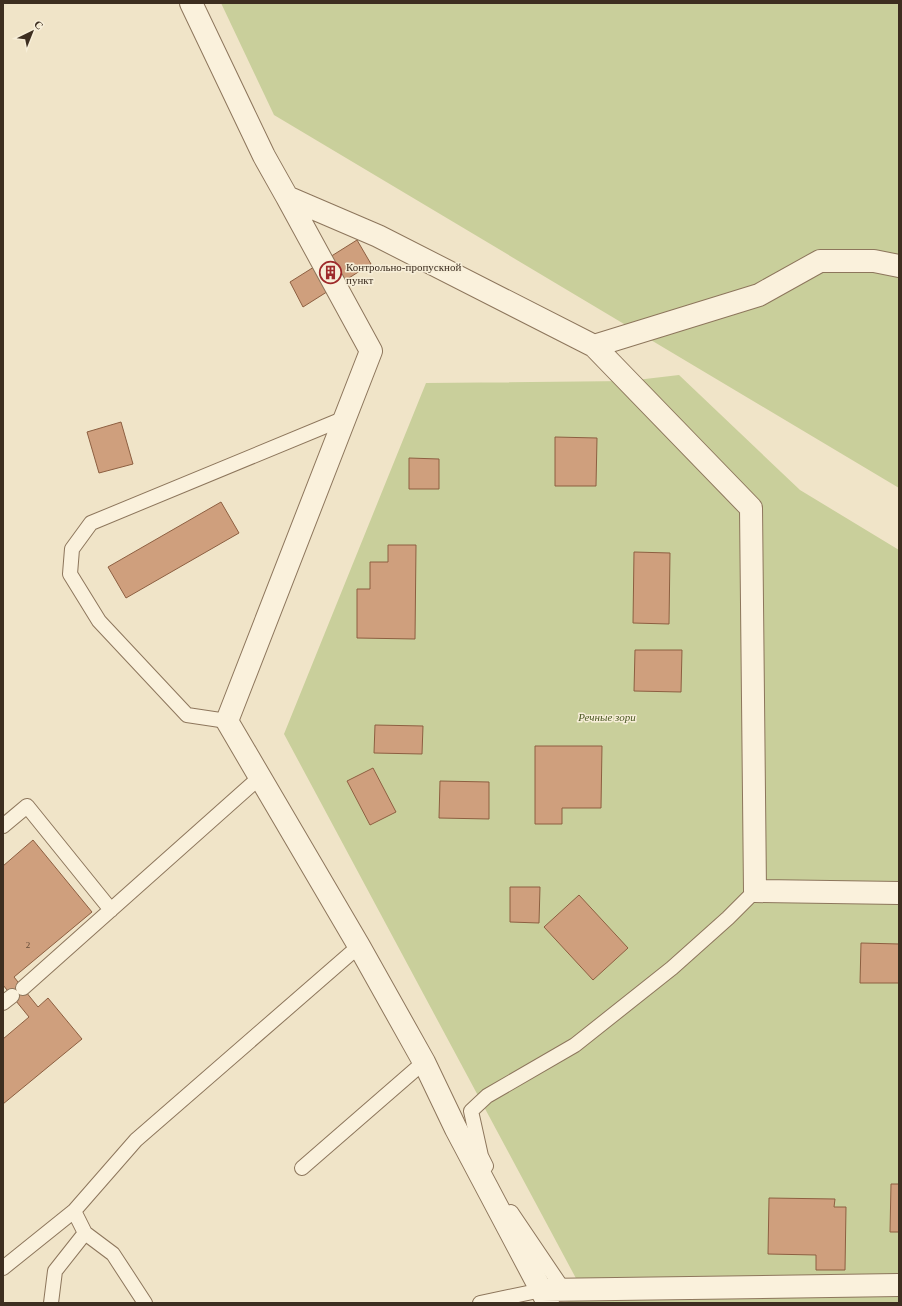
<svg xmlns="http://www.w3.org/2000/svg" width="902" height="1306" font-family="'Times New Roman',serif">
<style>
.green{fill:#c9cf9b}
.building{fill:#cf9f7d;stroke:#8d5f41}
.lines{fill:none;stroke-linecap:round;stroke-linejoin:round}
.service-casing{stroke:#8d765c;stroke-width:16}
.minor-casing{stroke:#8d765c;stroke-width:24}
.service{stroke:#faf1dc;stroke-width:14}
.minor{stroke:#faf1dc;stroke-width:22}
.labels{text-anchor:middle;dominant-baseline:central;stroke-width:3;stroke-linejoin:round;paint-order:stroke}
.number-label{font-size:9px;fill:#624a37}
.poi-label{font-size:11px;fill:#3d2e20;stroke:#f7eed8;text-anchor:start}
.park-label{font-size:11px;font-style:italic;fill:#4d5a26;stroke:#f7eed8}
</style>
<rect width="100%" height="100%" fill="#f0e4c8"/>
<path class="green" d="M 221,3 L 899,3 L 899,488 L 274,115 Z
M 679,375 L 800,490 L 899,550 L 899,1303 L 561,1303 L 586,1297 L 284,734 L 426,383 L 628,381 Z"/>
<path class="building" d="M 357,240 L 371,264 L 303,307 L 290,282 Z
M 121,422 L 133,464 L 99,473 L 87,432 Z
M 555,437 L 597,438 L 596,486 L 555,486 Z
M 409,458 L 439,459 L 439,489 L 409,489 Z
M 221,502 L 239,533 L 126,598 L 108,567 Z
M 388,545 L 416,545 L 415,639 L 357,638 L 357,589 L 370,589 L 370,562 L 388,562 Z
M 634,552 L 670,553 L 669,624 L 633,623 Z
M 635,650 L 682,650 L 681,692 L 634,691 Z
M 375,725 L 423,726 L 422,754 L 374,753 Z
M 535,746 L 602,746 L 601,808 L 562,808 L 562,824 L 535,824 Z
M 373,768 L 396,812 L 370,825 L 347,781 Z
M 440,781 L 489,782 L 489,819 L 439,818 Z
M 33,840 L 92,912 L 14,977 L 38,1007 L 48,998 L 82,1039 L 3,1104 L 3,1039 L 29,1017 L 3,985 L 3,866 Z
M 510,887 L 540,887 L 539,923 L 510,922 Z
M 579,895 L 628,948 L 593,980 L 544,927 Z
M 861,943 L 899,944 L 899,983 L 860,983 Z
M 891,1184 L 899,1184 L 899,1232 L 890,1232 Z
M 769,1198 L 835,1199 L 834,1207 L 846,1207 L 845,1270 L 816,1270 L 816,1255 L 768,1254 Z"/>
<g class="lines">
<defs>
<path id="service" d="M 227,721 L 187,715 L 99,621 L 70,574 L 72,549 L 91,523 L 345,418
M 3,826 L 27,806 L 111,910
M 23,988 L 260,777
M 3,1003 L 12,996
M 486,1166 L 481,1156 L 471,1111 L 487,1096 L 575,1045 L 672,968 L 728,918 L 755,891
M 302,1168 L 424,1062
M 74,1211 L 85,1233 L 113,1254 L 145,1303
M 3,1268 L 74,1211 L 136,1140 L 359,946
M 51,1303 L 55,1271 L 85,1233
M 480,1303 L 561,1286 L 511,1212"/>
<path id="minor" d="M 191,3 L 264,156 L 287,197 L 378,236 L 594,346 L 751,508 L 755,891 L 899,893
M 287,197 L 371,351 L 227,721 L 359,946 L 424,1062 L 456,1129 L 548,1303
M 594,346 L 759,295 L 820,261 L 874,261 L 899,266
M 542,1290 L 899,1285"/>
</defs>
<use href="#service" class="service-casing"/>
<use href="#minor" class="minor-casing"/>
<use href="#service" class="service"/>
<use href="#minor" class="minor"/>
</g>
<defs>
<symbol id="building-ring" viewBox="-11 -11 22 22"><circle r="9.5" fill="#f7eed8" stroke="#9e2a2b" stroke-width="1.5"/><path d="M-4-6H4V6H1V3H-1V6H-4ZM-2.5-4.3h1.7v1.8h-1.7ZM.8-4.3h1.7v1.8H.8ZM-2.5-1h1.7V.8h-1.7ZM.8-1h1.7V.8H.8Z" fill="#9e2a2b"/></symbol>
</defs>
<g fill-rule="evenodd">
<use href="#building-ring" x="318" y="260" width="25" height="25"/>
</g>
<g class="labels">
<g class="number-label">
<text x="28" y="945">2</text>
</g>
<g class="poi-label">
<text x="346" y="267">Контрольно-пропускной<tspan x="346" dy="13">пункт</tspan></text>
</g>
<g class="park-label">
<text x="607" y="717">Речные зори</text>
</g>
</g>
<rect width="902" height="1306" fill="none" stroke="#3d2e20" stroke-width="8"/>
<g transform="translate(32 32) rotate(43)" stroke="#f7eed8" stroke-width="3" paint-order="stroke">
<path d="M0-3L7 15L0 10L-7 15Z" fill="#3d2e20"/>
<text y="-6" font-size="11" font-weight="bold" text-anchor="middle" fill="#3d2e20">С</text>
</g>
</svg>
